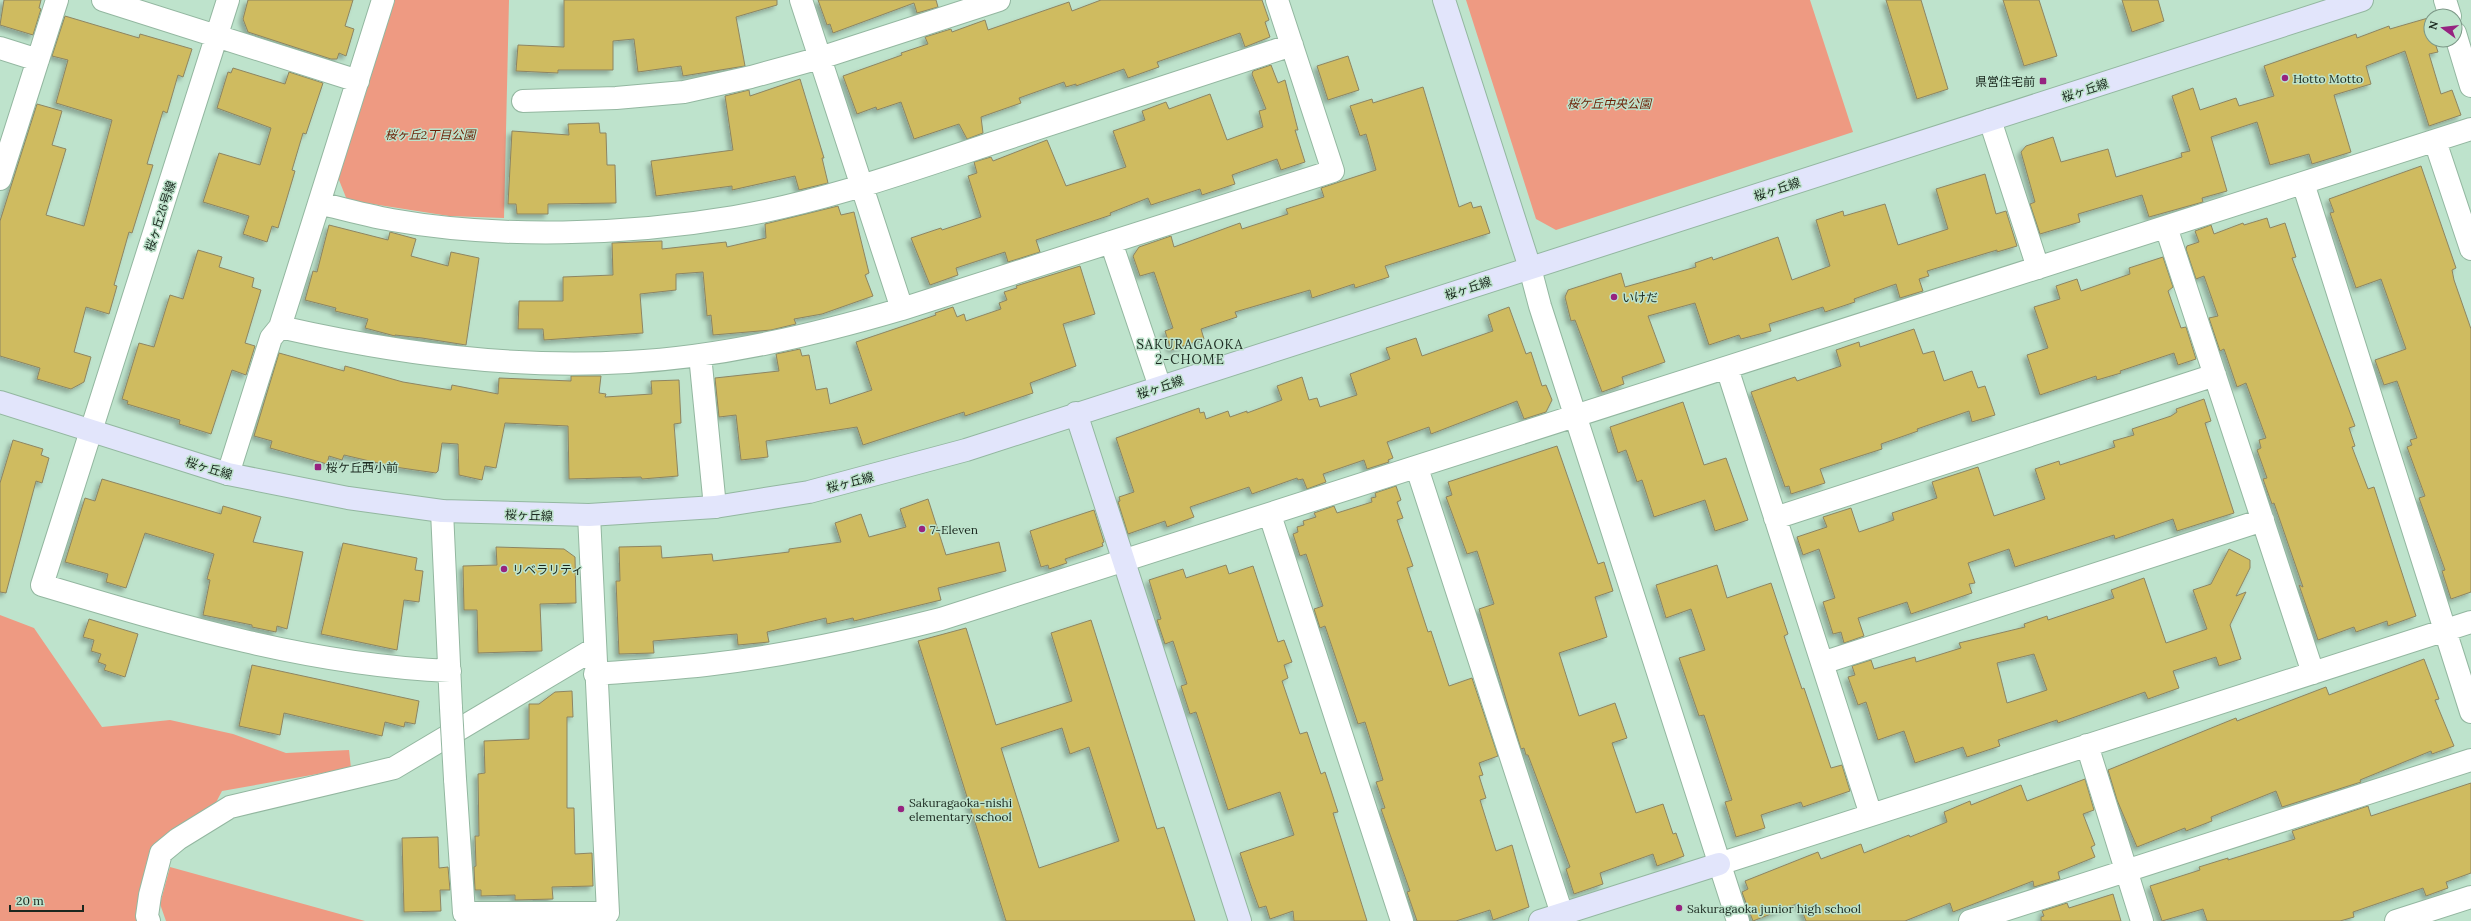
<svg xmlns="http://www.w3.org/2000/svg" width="2471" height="921" font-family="Lora,'Noto Sans JP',serif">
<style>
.green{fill:#ee9a82}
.building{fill:#cfbb61;stroke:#8d8562;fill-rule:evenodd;filter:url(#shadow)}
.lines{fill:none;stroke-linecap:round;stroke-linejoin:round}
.street-casing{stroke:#93b7a0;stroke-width:24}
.secondary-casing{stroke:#93b7a0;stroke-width:24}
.street{stroke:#fff;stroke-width:22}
.secondary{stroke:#e2e5fb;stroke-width:22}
.street-bridge-casing{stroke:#93b7a0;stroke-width:24;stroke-linecap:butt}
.street-bridge{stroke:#fff;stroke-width:22}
.poi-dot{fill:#962380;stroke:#bee3cc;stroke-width:1.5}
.labels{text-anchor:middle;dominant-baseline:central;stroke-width:3;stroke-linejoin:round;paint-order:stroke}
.poi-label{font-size:12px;fill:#1a281f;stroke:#bee3cc;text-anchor:start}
.street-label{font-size:12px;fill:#1a281f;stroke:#bee3cc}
.park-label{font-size:12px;font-style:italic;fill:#6b1e04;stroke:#bee3cc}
.neighbourhood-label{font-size:13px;letter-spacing:1px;fill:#1a281f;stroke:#bee3cc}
</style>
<defs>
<filter id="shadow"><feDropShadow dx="-3.5" dy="3.5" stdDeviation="2" flood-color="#0004"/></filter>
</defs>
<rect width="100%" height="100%" fill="#bee3cc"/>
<path class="green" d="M 395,0 L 509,0 L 504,218 L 449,216 L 347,200 L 337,175 Z
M 1466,0 L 1810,0 L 1853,132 L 1556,230 L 1536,219 Z
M 0,615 L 34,628 L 102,727 L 170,720 L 233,734 L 286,753 L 349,750 L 351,768 L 222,791 L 211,812 L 143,882 L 136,921 L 0,921 Z
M 170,867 L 365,921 L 166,921 L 160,904 Z"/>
<path class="building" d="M 4,0 L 41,0 L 39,8 L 41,9 L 33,35 L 0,25 Z
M 248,0 L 353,0 L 345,26 L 354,29 L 346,56 L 339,53 L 337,59 L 331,59 L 248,32 L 243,19 Z
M 564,0 L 777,0 L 777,5 L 736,17 L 745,66 L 683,76 L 681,66 L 638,72 L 634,39 L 613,41 L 613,70 L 558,70 L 558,73 L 516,71 L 518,45 L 564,47 Z
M 818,0 L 936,0 L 938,7 L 917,13 L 914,3 L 833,33 L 830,24 L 827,25 Z
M 1101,0 L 1262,0 L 1269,20 L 1265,22 L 1270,37 L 1245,47 L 1240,33 L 1157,62 L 1159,67 L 1128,78 L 1124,69 L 1076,86 L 1076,84 L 1066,87 L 1064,82 L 1019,98 L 1021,103 L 981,117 L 983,133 L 967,139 L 959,124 L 914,139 L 901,102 L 877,110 L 876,107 L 857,114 L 843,76 L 902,55 L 901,53 L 928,44 L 925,37 L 951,29 L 952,32 L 985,20 L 988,30 L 1069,2 L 1072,11 Z
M 1886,0 L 1921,0 L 1948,89 L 1917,99 Z
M 2003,0 L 2039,0 L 2057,56 L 2024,66 Z
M 2122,0 L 2158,0 L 2164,21 L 2132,32 Z
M 65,16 L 139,38 L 140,34 L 192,49 L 183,77 L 178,75 L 167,113 L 163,111 L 147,164 L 153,165 L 132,233 L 129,232 L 114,285 L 117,286 L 109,314 L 86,307 L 74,352 L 91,357 L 84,382 L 71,389 L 37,379 L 40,368 L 0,356 L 0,221 L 37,104 L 62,111 L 52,145 L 66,149 L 46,215 L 84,226 L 112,120 L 56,103 L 68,60 L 52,56 Z
M 2428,18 L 2431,40 L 2434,40 L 2438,52 L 2429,54 L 2441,94 L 2452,90 L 2461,115 L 2429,126 L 2405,51 L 2366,66 L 2371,84 L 2334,95 L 2351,152 L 2312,164 L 2309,154 L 2270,165 L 2257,122 L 2211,137 L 2227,191 L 2202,198 L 2203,202 L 2149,217 L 2142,195 L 2078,214 L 2080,222 L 2040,234 L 2030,204 L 2035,202 L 2021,152 L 2026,146 L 2053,137 L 2061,162 L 2108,149 L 2116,177 L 2182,157 L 2181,153 L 2190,151 L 2172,96 L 2193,88 L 2200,110 L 2236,98 L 2239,106 L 2274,96 L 2264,66 L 2356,34 L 2357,38 L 2389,26 L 2390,29 Z
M 1348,56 L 1359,90 L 1328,100 L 1317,66 Z
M 1271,65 L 1278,83 L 1285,80 L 1298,130 L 1295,130 L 1305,162 L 1281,170 L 1277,159 L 1232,175 L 1235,184 L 1202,195 L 1200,189 L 1151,205 L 1148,198 L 1110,213 L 1111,215 L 1036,240 L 1040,252 L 1008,262 L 1005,252 L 956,268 L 958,275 L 930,285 L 911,238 L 941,228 L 942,230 L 981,217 L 968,176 L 977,173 L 974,162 L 991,157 L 993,161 L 1047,140 L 1066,186 L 1126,167 L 1113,131 L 1145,120 L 1142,111 L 1166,102 L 1169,109 L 1210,94 L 1227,140 L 1263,127 L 1259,111 L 1266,109 L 1252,74 L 1253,71 Z
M 233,68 L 285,84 L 289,72 L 323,83 L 306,134 L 303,133 L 292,170 L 295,171 L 278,228 L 272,226 L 267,242 L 243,234 L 249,216 L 203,202 L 219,153 L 260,165 L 271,128 L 217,108 L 228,72 L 231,73 Z
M 800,79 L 824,158 L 822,158 L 828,183 L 799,190 L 795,176 L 732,190 L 732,186 L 656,196 L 651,161 L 733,150 L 725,96 L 749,90 L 750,96 Z
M 1423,87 L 1459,207 L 1471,202 L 1473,208 L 1481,206 L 1490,233 L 1385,266 L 1389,277 L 1355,288 L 1354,284 L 1312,298 L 1310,290 L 1235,312 L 1237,317 L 1201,329 L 1204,339 L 1171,350 L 1165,331 L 1173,328 L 1154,272 L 1140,276 L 1133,256 L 1139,247 L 1171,236 L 1174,247 L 1240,223 L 1242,229 L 1288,214 L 1286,209 L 1324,197 L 1321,188 L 1376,170 L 1366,134 L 1360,136 L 1350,106 L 1372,99 L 1373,103 Z
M 599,123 L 600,133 L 606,133 L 607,165 L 615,165 L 616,203 L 548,204 L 548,214 L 517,214 L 516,204 L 508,204 L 512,131 L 569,135 L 568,124 Z
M 2421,166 L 2456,268 L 2452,270 L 2454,280 L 2471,329 L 2471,592 L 2451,599 L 2442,571 L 2445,570 L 2419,498 L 2425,496 L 2407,447 L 2412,445 L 2410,440 L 2417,438 L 2397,381 L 2384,385 L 2375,360 L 2406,349 L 2381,279 L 2356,288 L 2330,213 L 2334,212 L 2329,199 Z
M 1985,174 L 1996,214 L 2006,211 L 2017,246 L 1997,252 L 1997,250 L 1927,271 L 1929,276 L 1919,279 L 1923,291 L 1900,298 L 1896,284 L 1854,299 L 1855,302 L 1825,312 L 1823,307 L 1769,324 L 1771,331 L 1741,339 L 1739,335 L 1709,345 L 1695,303 L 1648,316 L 1665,362 L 1622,377 L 1624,384 L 1602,392 L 1575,320 L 1571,321 L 1565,297 L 1568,290 L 1621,273 L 1625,287 L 1696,267 L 1695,263 L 1712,257 L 1713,260 L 1778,237 L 1792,280 L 1830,266 L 1816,220 L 1843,211 L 1844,216 L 1885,204 L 1898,245 L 1948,229 L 1936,189 Z
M 838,206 L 841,215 L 854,212 L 869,273 L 865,275 L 873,296 L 822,314 L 794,319 L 796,324 L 771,330 L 713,335 L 711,315 L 707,316 L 703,272 L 676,274 L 676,290 L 640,294 L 643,333 L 544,340 L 543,329 L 518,329 L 519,301 L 563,301 L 563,277 L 613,275 L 612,243 L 662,241 L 662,249 L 726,242 L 727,247 L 766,238 L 765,224 Z
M 2267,218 L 2270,228 L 2285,223 L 2296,257 L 2292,258 L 2355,426 L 2349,428 L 2355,446 L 2352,447 L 2368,489 L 2374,487 L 2416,616 L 2388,626 L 2387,621 L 2356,632 L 2354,627 L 2318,640 L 2299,585 L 2303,587 L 2274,503 L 2272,504 L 2263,479 L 2267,478 L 2257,450 L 2261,448 L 2259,440 L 2266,438 L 2246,383 L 2237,387 L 2224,349 L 2220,351 L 2209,318 L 2218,316 L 2204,276 L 2196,279 L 2186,249 L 2187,246 L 2199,242 L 2195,231 L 2211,225 L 2214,234 L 2243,223 L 2244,225 Z
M 329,225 L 388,240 L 390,232 L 416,239 L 411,256 L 448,266 L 451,252 L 479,258 L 466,345 L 422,338 L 395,335 L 395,336 L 365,328 L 368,319 L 335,311 L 336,308 L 305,300 L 313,271 L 317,272 Z
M 198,250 L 222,257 L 219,267 L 254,278 L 252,287 L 261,290 L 245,343 L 255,346 L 246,375 L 232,370 L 211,434 L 179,424 L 180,420 L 127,404 L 128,401 L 122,399 L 139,343 L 154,347 L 170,295 L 183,299 Z
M 2163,257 L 2173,287 L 2168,291 L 2181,328 L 2186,327 L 2196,359 L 2178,365 L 2174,353 L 2120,371 L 2121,373 L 2097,380 L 2096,376 L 2040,395 L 2027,355 L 2048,348 L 2034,307 L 2060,299 L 2056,286 L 2077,279 L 2081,291 L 2130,274 L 2129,268 Z
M 1080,266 L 1095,314 L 1063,324 L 1076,366 L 1030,383 L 1033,393 L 965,416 L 964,412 L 863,445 L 857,427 L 766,441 L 768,457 L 741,460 L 736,415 L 719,417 L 715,378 L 779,371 L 776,354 L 800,349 L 802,356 L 809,355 L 816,390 L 827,388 L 830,404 L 872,390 L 856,342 L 936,315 L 935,313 L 953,307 L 957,317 L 964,314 L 966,321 L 1001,309 L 999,303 L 1007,300 L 1004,292 L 1017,288 L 1016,286 Z
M 1509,307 L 1526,354 L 1531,352 L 1542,386 L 1546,385 L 1552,400 L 1546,412 L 1524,419 L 1517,401 L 1431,434 L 1429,427 L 1387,442 L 1393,458 L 1388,460 L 1389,462 L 1367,469 L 1364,460 L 1323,474 L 1326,482 L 1307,489 L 1303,479 L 1298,480 L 1297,478 L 1252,494 L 1249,487 L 1190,507 L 1194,517 L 1167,527 L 1165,521 L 1128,534 L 1118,502 L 1120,501 L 1119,497 L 1134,492 L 1116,438 L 1199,408 L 1200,413 L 1204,412 L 1206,419 L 1228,411 L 1230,417 L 1247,411 L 1247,413 L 1282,400 L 1277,386 L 1302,377 L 1309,400 L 1317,398 L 1320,407 L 1357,395 L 1350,374 L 1390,359 L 1386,348 L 1416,338 L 1422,356 L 1493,331 L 1488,315 Z
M 1914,329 L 1923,354 L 1934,351 L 1944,381 L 1972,371 L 1978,388 L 1985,386 L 1995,415 L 1972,422 L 1969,411 L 1917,429 L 1918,431 L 1881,444 L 1882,449 L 1820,469 L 1825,483 L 1791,494 L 1789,486 L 1785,487 L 1751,392 L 1795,377 L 1797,381 L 1841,366 L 1836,350 L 1859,342 L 1860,347 Z
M 279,353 L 344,371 L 345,366 L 403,382 L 451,390 L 452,385 L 498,394 L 499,378 L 571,381 L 571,376 L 601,376 L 599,393 L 606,394 L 605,397 L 652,394 L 651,381 L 679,380 L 681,423 L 674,424 L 678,476 L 642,479 L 641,477 L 569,479 L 568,426 L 505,423 L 496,468 L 485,466 L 482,480 L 459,475 L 458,444 L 442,443 L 438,471 L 436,473 L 395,467 L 344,455 L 342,460 L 329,456 L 327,464 L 270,448 L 272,441 L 254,436 Z
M 2204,399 L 2211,421 L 2205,423 L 2234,513 L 2177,531 L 2173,519 L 2115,539 L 2114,535 L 2015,567 L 2009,549 L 1968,563 L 1975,583 L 1969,584 L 1972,593 L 1911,614 L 1907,602 L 1858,618 L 1864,636 L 1844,643 L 1841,632 L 1833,634 L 1823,602 L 1835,598 L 1819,549 L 1803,555 L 1797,537 L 1827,527 L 1823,517 L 1851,508 L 1859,532 L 1894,520 L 1892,513 L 1937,498 L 1932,482 L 1978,467 L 1994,516 L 2045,499 L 2035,469 L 2059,461 L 2060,465 L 2115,447 L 2113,441 L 2134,435 L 2132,429 L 2171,416 L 2177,412 L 2176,409 Z
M 1683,402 L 1704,465 L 1726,458 L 1748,520 L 1715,531 L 1705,500 L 1654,517 L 1642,480 L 1637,482 L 1626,450 L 1618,453 L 1610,427 Z
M 13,440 L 43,449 L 41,455 L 49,458 L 42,483 L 36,481 L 6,593 L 0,592 L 0,483 Z
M 1557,446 L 1598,564 L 1604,562 L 1613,591 L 1595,597 L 1607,637 L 1559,653 L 1579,716 L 1615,703 L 1627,738 L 1612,743 L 1636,813 L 1663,804 L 1673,834 L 1676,833 L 1684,856 L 1657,866 L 1653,854 L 1600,873 L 1603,884 L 1574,894 L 1566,869 L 1570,867 L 1528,755 L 1526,755 L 1524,748 L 1521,749 L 1479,609 L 1494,604 L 1477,551 L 1467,554 L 1446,497 L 1452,495 L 1448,482 Z
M 102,479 L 221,514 L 223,506 L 261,517 L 253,542 L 303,552 L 287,629 L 277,626 L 276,632 L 252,627 L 252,625 L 203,615 L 210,580 L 207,579 L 214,554 L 145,533 L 126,588 L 106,582 L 108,574 L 65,562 L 85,498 L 95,501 Z
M 1396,486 L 1401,500 L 1397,502 L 1403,518 L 1397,520 L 1413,566 L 1407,568 L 1428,632 L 1431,631 L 1449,686 L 1472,678 L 1498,756 L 1479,763 L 1483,775 L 1479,776 L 1486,798 L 1480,800 L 1496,851 L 1512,845 L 1529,907 L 1493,920 L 1490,910 L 1456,921 L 1417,921 L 1407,892 L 1410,891 L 1381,809 L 1385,808 L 1376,782 L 1383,780 L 1365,722 L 1358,724 L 1325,626 L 1320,628 L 1314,609 L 1323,606 L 1306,554 L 1300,556 L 1293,534 L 1298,532 L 1297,527 L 1304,525 L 1303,521 L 1316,517 L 1314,513 L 1334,506 L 1337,513 L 1372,502 L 1371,498 L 1376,497 L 1375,493 Z
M 928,499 L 946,555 L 999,542 L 1006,571 L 938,588 L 941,600 L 854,621 L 853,618 L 827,624 L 826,618 L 767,632 L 769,642 L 738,645 L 737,634 L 653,641 L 654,653 L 619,654 L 616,581 L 620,581 L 619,547 L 661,546 L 662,558 L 712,554 L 713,561 L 789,552 L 789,549 L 841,542 L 835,523 L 861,514 L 869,537 L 906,527 L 900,509 Z
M 1094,510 L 1104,542 L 1102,543 L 1103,546 L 1065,559 L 1067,563 L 1049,569 L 1048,565 L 1041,567 L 1030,531 Z
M 343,543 L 417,558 L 415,570 L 423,571 L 419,602 L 404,600 L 397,650 L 321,634 Z
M 496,547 L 564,549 L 575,557 L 576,603 L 540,604 L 542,651 L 478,653 L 477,610 L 464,610 L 463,566 L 497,565 Z
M 2229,549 L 2250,560 L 2250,568 L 2236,596 L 2246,592 L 2230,625 L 2241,659 L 2219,666 L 2216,657 L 2173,671 L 2179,688 L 2148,699 L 2145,692 L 2058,723 L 2057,720 L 1998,740 L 2000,746 L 1967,757 L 1963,747 L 1915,763 L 1904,731 L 1878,740 L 1866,702 L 1858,705 L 1848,677 L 1855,675 L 1852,666 L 1871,660 L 1874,669 L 1915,657 L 1916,662 L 1961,648 L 1959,643 L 2025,627 L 2024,624 L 2047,616 L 2048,620 L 2114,598 L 2111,590 L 2144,578 L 2166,643 L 2207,629 L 2193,590 L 2211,584 ZM 2034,654 L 2047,690 L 2007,703 L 1997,663 Z
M 1226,565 L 1229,574 L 1253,566 L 1278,642 L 1284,640 L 1292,662 L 1284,665 L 1288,678 L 1282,681 L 1300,734 L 1307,732 L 1321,774 L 1325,772 L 1338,812 L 1333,813 L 1367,921 L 1294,921 L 1293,911 L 1270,919 L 1266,906 L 1259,908 L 1251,886 L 1240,853 L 1294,835 L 1280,792 L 1228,810 L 1196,712 L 1190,714 L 1181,686 L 1187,684 L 1173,641 L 1165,644 L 1157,620 L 1161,619 L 1149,580 L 1183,569 L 1186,578 Z
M 1717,565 L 1727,598 L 1771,583 L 1788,634 L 1784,636 L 1802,689 L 1804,688 L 1831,768 L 1842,765 L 1850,791 L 1803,807 L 1801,802 L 1761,815 L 1765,828 L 1736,837 L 1725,802 L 1732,800 L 1704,715 L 1699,716 L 1679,658 L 1705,650 L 1691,609 L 1666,618 L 1656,585 Z
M 89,619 L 138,634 L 125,677 L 104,670 L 106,665 L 98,662 L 101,654 L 91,651 L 94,640 L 83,637 Z
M 1091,620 L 1157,829 L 1164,827 L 1195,921 L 1006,921 L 918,641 L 966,628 L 996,725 L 1072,701 L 1051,633 ZM 1062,728 L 1070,754 L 1089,747 L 1119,841 L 1039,868 L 1001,748 Z
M 2424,659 L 2439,699 L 2435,700 L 2454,746 L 2432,754 L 2431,751 L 2360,780 L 2361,782 L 2282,807 L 2276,791 L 2211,817 L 2212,821 L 2186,831 L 2185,828 L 2137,847 L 2117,800 L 2108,770 L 2236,718 L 2237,721 L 2326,687 L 2329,695 Z
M 252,665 L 419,701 L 415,724 L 405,722 L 404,727 L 385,722 L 382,736 L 284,713 L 280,735 L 239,726 Z
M 572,691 L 573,717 L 567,717 L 567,808 L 574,808 L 575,854 L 592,853 L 593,886 L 552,887 L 553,899 L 515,900 L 515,895 L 481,896 L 481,890 L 475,890 L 474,867 L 476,866 L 475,836 L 479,836 L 478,774 L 485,773 L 484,741 L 529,739 L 529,704 L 539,704 L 555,692 Z
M 2085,779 L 2094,810 L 2083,814 L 2095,845 L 2091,847 L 2095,857 L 2058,872 L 2060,879 L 2034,887 L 2033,881 L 1953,912 L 1950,903 L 1905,921 L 1806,921 L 1799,903 L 1753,921 L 1743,895 L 1742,892 L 1748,889 L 1745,881 L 1818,852 L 1821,859 L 1861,844 L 1864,853 L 1909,835 L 1910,837 L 1947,822 L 1944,812 L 1970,801 L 1971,805 L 2021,785 L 2027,801 Z
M 2471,783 L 2471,873 L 2446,882 L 2448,888 L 2426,896 L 2423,888 L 2353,912 L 2354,917 L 2340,921 L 2207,921 L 2203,909 L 2162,921 L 2150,886 L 2200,870 L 2199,867 L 2228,858 L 2228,860 L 2295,839 L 2292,831 L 2368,806 L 2371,816 Z
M 438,837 L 439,868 L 448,867 L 450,890 L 440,890 L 441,911 L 404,912 L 402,838 Z
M 2113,894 L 2121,921 L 2041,921 L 2041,917 L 2044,916 L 2042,911 L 2067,903 L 2069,908 Z"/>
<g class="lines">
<defs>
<path id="street" d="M 103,0 L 358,81
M 228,0 L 42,585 C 176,625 309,665 450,671
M 801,0 L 902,309
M 2445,0 L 2450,16
M 2455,33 L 2471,86
M 0,48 L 38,60
M 523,101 L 616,98 L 684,92 L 751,77 L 820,58 L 999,0
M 1990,120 L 2038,268
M 2435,141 L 2471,249
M 0,179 L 57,0
M 2303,183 L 2471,712
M 319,203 C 343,209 368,216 392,220 C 499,239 627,235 734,217 C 822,202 906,172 990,144 C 1091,111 1191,78 1292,45
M 2166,227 L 2313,673
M 1111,242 L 1160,387
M 1530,268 L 1540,306 L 1738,921
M 280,327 C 394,353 510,369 628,362 C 721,357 813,335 902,309 L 1333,171 L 1277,0
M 700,355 L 715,507
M 1727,368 L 1871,815
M 1417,468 L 1562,914
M 228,474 L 271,338 L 280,327 L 383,0
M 442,511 L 451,708
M 1270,515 L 1402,921
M 1775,518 L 2215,375
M 1822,663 L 2263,520
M 595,674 C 634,671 674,669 713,664 C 790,655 866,638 941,619 L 2471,129
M 2087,745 L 2142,921
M 455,779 L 464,913 L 608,913 L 589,515
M 1719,864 L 2471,622
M 149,921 L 147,916 L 150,895 L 161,853 L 178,839 L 230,807 L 394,768 L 594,649
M 1970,921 L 2471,760
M 2396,921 L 2471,897"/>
<path id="secondary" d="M 1444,0 L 1530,268
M 0,402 L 228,474 L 348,498 L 442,511 L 589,515 L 715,507 L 809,492 L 966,450 L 2362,0
M 1076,413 L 1240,921
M 1540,921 L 1719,864"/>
</defs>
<use href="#street" class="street-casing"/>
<use href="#secondary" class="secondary-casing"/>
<use href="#street" class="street"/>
<use href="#secondary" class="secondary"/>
<defs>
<path id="street-bridge" d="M 451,708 L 455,779"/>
</defs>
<use href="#street-bridge" class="street-bridge-casing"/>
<use href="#street-bridge" class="street-bridge"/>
</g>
<g class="poi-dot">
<circle cx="2285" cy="78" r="4"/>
<rect x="2039" y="77" width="8" height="8" rx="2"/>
<circle cx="1614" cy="297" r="4"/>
<rect x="314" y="463" width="8" height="8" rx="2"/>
<circle cx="922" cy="529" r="4"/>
<circle cx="504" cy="569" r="4"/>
<circle cx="901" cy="809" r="4"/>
<circle cx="1679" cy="908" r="4"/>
</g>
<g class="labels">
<g class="poi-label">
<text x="2293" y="78">Hotto Motto</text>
<text x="2035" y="81" text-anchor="end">県営住宅前</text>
<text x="1622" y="297">いけだ</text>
<text x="326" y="467">桜ケ丘西小前</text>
<text x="930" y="529">7-Eleven</text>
<text x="512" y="569">リベラリティ</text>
<text x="909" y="802">Sakuragaoka-nishi<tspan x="909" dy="14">elementary school</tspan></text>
<text x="1687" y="908">Sakuragaoka junior high school</text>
</g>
<g class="street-label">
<text transform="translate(2085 90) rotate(-18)">桜ヶ丘線</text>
<text transform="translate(1777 189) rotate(-18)">桜ヶ丘線</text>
<text transform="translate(160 216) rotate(-72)">桜ヶ丘26号線</text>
<text transform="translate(1468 288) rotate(-18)">桜ヶ丘線</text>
<text transform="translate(1160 387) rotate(-18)">桜ヶ丘線</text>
<text transform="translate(209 468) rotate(17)">桜ヶ丘線</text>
<text transform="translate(850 482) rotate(-14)">桜ヶ丘線</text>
<text transform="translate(529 515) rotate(2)">桜ヶ丘線</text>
</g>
<g class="park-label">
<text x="1609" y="103">桜ケ丘中央公園</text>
<text x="430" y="134">桜ヶ丘2丁目公園</text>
</g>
<g class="neighbourhood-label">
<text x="1190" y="344">SAKURAGAOKA<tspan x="1190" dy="15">2-CHOME</tspan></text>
</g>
</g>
<g transform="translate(2443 28) rotate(285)"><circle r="19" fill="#bee3cc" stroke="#7c9887"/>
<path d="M0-3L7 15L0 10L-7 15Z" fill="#962380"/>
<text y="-6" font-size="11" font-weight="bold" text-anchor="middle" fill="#1a281f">N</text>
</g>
<path d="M10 905v6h73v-6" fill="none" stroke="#1a281f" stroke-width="2"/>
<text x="16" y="905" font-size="12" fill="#1a281f" stroke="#bee3cc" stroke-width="3" paint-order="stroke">20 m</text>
</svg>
